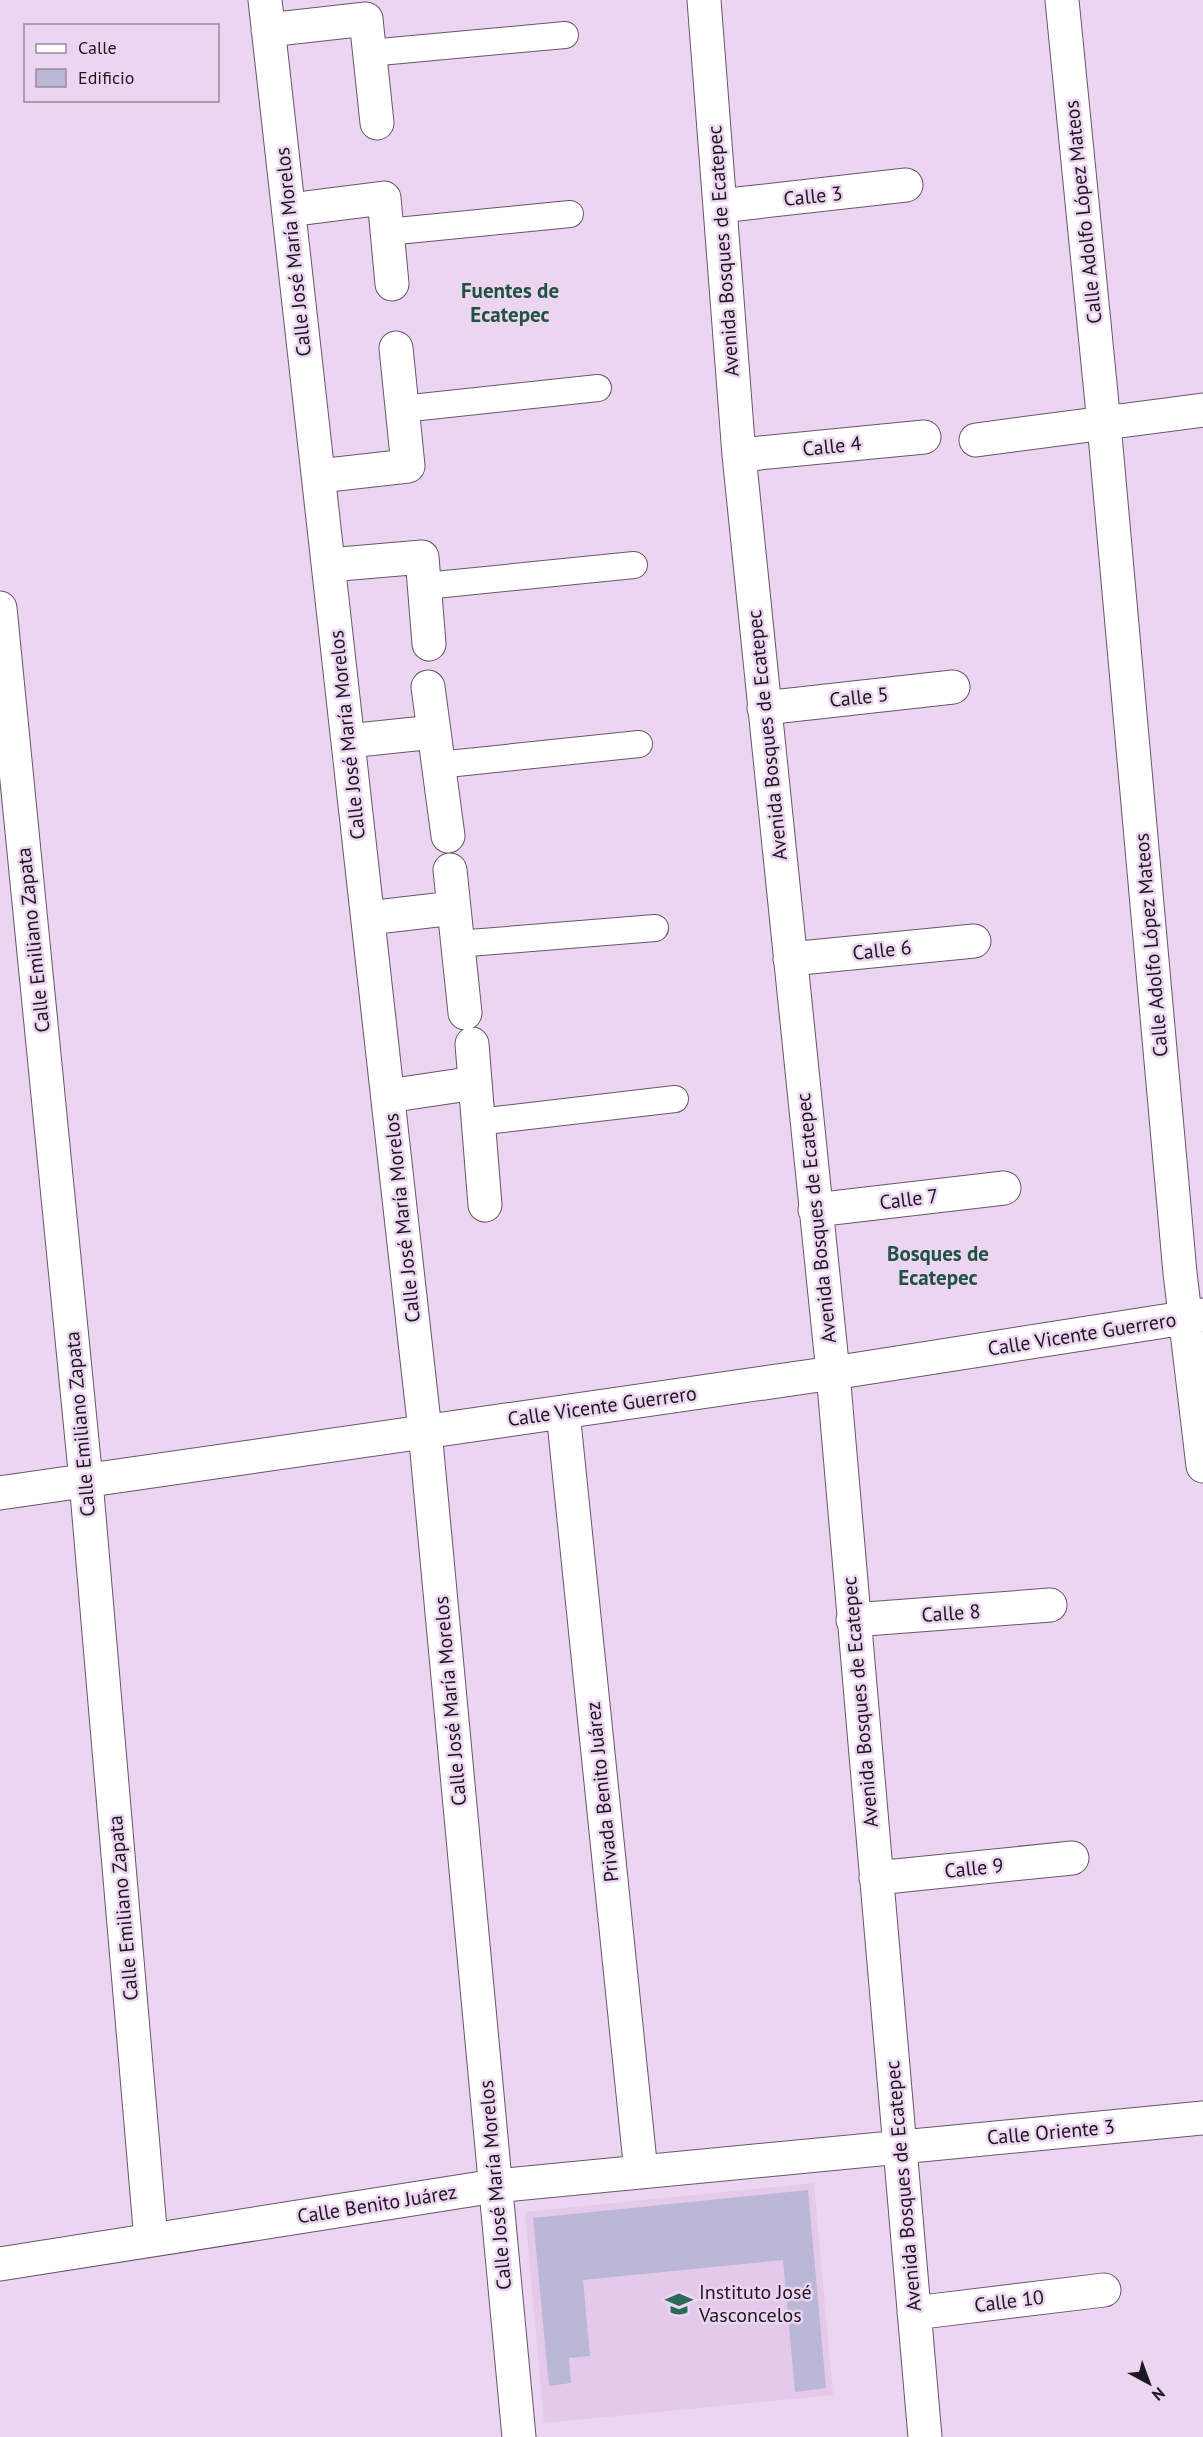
<svg xmlns="http://www.w3.org/2000/svg" width="1203" height="2437" font-family="'PT Sans',sans-serif">
<style>
.built{fill:#e5c9ea}
.building{fill:#bbb7d6}
.lines{fill:none;stroke-linecap:round;stroke-linejoin:round}
.pedestrian-casing{stroke:#68546b;stroke-width:28}
.minor-casing{stroke:#68546b;stroke-width:35}
.pedestrian{stroke:#fff;stroke-width:26}
.minor{stroke:#fff;stroke-width:33}
.labels{text-anchor:middle;dominant-baseline:central;stroke-width:5;stroke-linejoin:round;paint-order:stroke}
.street-label{font-size:20px;fill:#1e1620;stroke:#ecd5f0}
.poi-label{font-size:20px;fill:#1e1620;stroke:#ecd5f0;text-anchor:start}
.neighbourhood-label{font-size:21px;font-weight:bold;fill:#205243;stroke:#ecd5f0}
</style>
<rect width="100%" height="100%" fill="#ecd5f0"/>
<path class="built" d="M 814,2183 L 833,2395 L 544,2423 L 525,2212 Z"/>
<path class="building" d="M 808,2190 L 826,2388 L 795,2392 L 783,2260 L 583,2280 L 590,2356 L 569,2358 L 571,2383 L 549,2386 L 533,2218 Z"/>
<g class="lines">
<defs>
<path id="pedestrian" d="M 369,53 L 565,35
M 387,232 L 570,214
M 402,409 L 598,388
M 425,586 L 634,565
M 438,765 L 639,744
M 457,944 L 655,928
M 478,1122 L 675,1099"/>
<path id="minor" d="M 265,0 L 425,1431 L 519,2437
M 704,0 L 739,455 L 833,1373 L 925,2437
M 1062,0 L 1104,424 L 1180,1273 L 1203,1466
M 268,30 L 366,19 L 377,123
M 720,206 L 906,185
M 289,210 L 384,198 L 392,284
M 976,440 L 1203,410
M 739,455 L 924,437
M 319,476 L 408,466 L 396,348
M 329,565 L 422,557 L 429,644
M 0,608 L 86,1481 L 151,2240
M 428,687 L 448,836
M 764,708 L 953,687
M 348,741 L 434,732
M 450,870 L 465,1013
M 368,918 L 454,908
M 790,959 L 974,941
M 472,1044 L 485,1205
M 388,1096 L 475,1083
M 815,1210 L 1004,1188
M 563,1412 L 641,2172
M 0,1493 L 833,1373 L 1203,1315
M 853,1620 L 1050,1605
M 876,1878 L 1072,1858
M 0,2264 L 495,2186 L 1203,2118
M 914,2313 L 1104,2290"/>
</defs>
<use href="#pedestrian" class="pedestrian-casing"/>
<use href="#minor" class="minor-casing"/>
<use href="#pedestrian" class="pedestrian"/>
<use href="#minor" class="minor"/>
</g>
<defs>
<symbol id="school-bare" viewBox="-9 -9 18 18"><path d="M0-5L7-2L0 1L-7-2ZM-4 1L0 2.5L4 1V4Q0 6-4 4Z" fill="#2b6a57" stroke="#ecd5f0" stroke-width="2.5" paint-order="stroke"/></symbol>
</defs>
<g fill-rule="evenodd">
<use href="#school-bare" x="660" y="2285" width="38" height="38"/>
</g>
<g class="labels">
<g class="street-label">
<text transform="translate(813 196) rotate(-6)">Calle 3</text>
<text transform="translate(1083 212) rotate(-96)">Calle Adolfo López Mateos</text>
<text transform="translate(723 251) rotate(-94)">Avenida Bosques de Ecatepec</text>
<text transform="translate(293 252) rotate(-96)">Calle José María Morelos</text>
<text transform="translate(832 446) rotate(-6)">Calle 4</text>
<text transform="translate(859 697) rotate(-6)">Calle 5</text>
<text transform="translate(347 735) rotate(-96)">Calle José María Morelos</text>
<text transform="translate(767 735) rotate(-96)">Avenida Bosques de Ecatepec</text>
<text transform="translate(33 940) rotate(-96)">Calle Emiliano Zapata</text>
<text transform="translate(1151 945) rotate(-95)">Calle Adolfo López Mateos</text>
<text transform="translate(882 950) rotate(-6)">Calle 6</text>
<text transform="translate(909 1199) rotate(-7)">Calle 7</text>
<text transform="translate(402 1218) rotate(-96)">Calle José María Morelos</text>
<text transform="translate(816 1218) rotate(-96)">Avenida Bosques de Ecatepec</text>
<text transform="translate(1082 1334) rotate(-9)">Calle Vicente Guerrero</text>
<text transform="translate(602 1406) rotate(-8)">Calle Vicente Guerrero</text>
<text transform="translate(80 1424) rotate(-95)">Calle Emiliano Zapata</text>
<text transform="translate(951 1613) rotate(-4)">Calle 8</text>
<text transform="translate(450 1701) rotate(-95)">Calle José María Morelos</text>
<text transform="translate(860 1702) rotate(-95)">Avenida Bosques de Ecatepec</text>
<text transform="translate(602 1792) rotate(-96)">Privada Benito Juárez</text>
<text transform="translate(974 1868) rotate(-6)">Calle 9</text>
<text transform="translate(123 1908) rotate(-95)">Calle Emiliano Zapata</text>
<text transform="translate(1051 2132) rotate(-5)">Calle Oriente 3</text>
<text transform="translate(495 2185) rotate(-95)">Calle José María Morelos</text>
<text transform="translate(903 2186) rotate(-95)">Avenida Bosques de Ecatepec</text>
<text transform="translate(377 2204) rotate(-9)">Calle Benito Juárez</text>
<text transform="translate(1009 2301) rotate(-7)">Calle 10</text>
</g>
<g class="poi-label">
<text x="699" y="2292">Instituto José<tspan x="699" dy="23">Vasconcelos</tspan></text>
</g>
<g class="neighbourhood-label">
<text x="510" y="290">Fuentes de<tspan x="510" dy="24">Ecatepec</tspan></text>
<text x="938" y="1253">Bosques de<tspan x="938" dy="24">Ecatepec</tspan></text>
</g>
</g>
<rect x="24" y="24" width="195" height="78" fill="#ecd5f0" stroke="#9a899d" stroke-width="1.5"/>
<rect x="36" y="44" width="30" height="9" fill="#ffffff" stroke="#9a899d" stroke-width="1.5"/>
<text x="78" y="54" font-size="18" fill="#1e1620">Calle</text>
<rect x="36" y="69" width="30" height="18" fill="#bbb7d6" stroke="#9a899d" stroke-width="1.5"/>
<text x="78" y="84" font-size="18" fill="#1e1620">Edificio</text>
<g transform="translate(1149 2383) rotate(139)" stroke="#ecd5f0" stroke-width="4.5" paint-order="stroke">
<path d="M0-4.5L10 22L0 15L-10 22Z" fill="#1e1620"/>
<text y="-9" font-size="16" font-weight="bold" text-anchor="middle" fill="#1e1620">N</text>
</g>
</svg>
